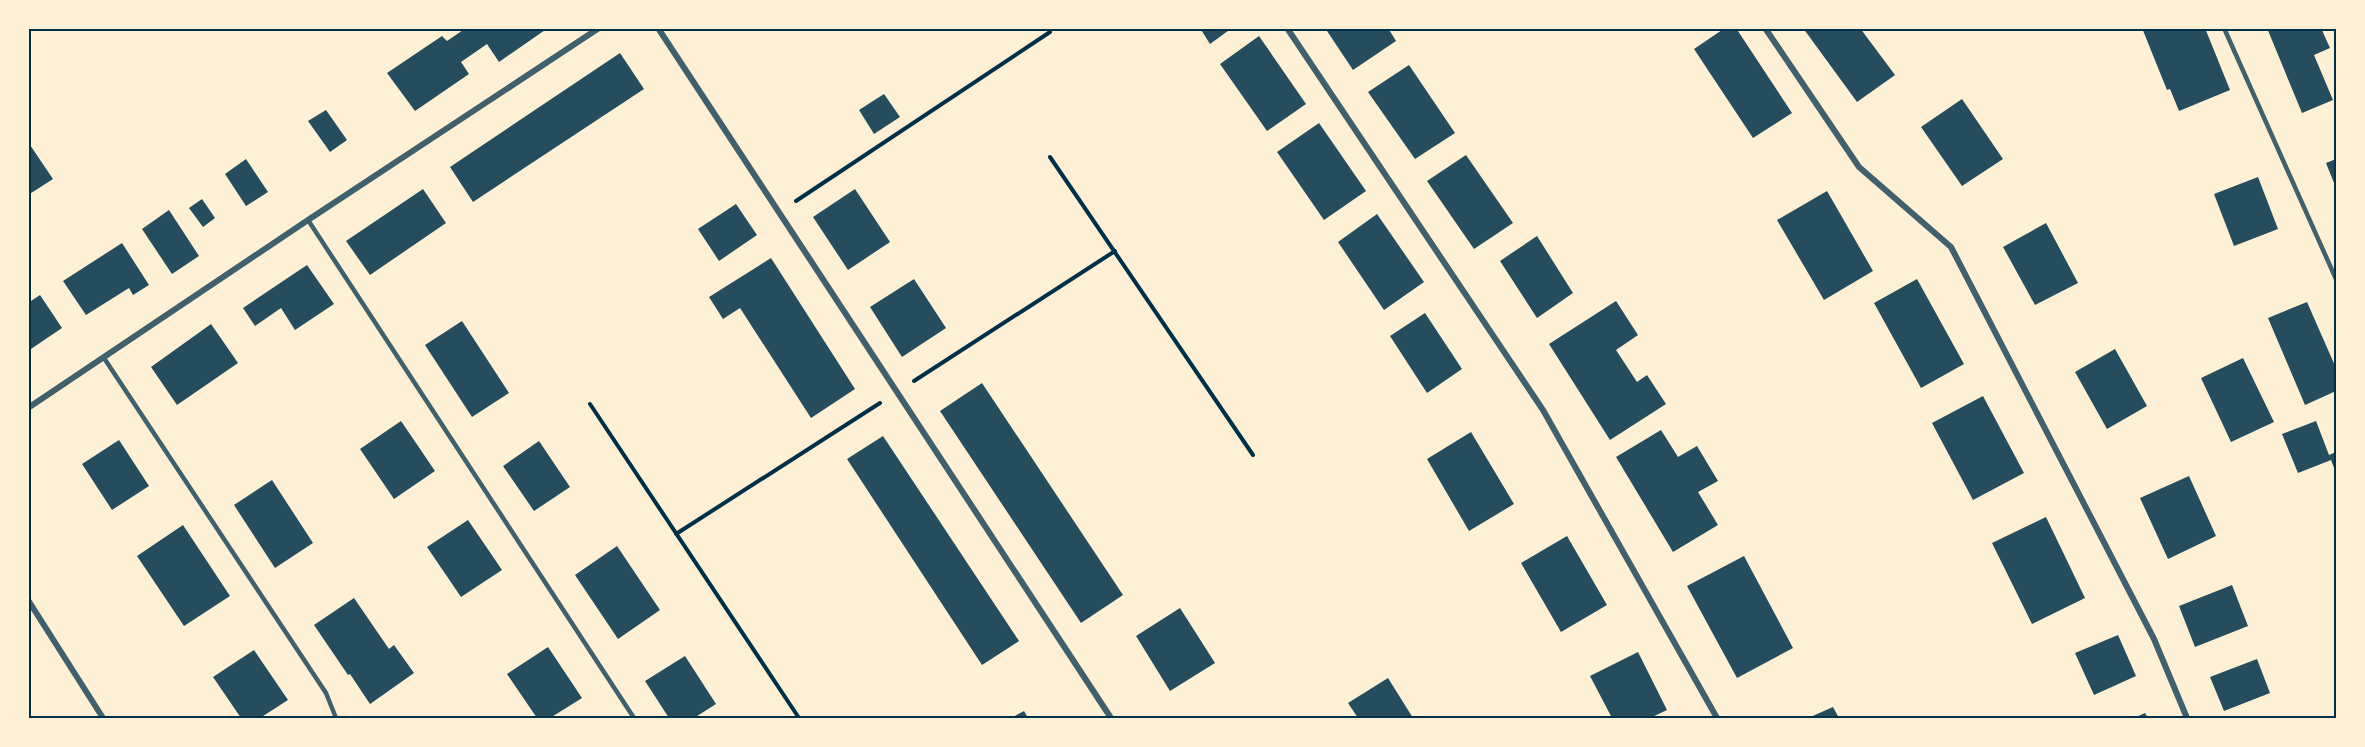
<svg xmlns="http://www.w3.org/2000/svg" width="2365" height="747" font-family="Raleway,sans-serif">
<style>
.building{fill:#264d5e}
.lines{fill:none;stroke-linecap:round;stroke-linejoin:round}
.path{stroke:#003049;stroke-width:4}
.service{stroke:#3f606c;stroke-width:4.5}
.minor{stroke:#3f606c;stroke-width:6}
.neatline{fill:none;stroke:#003049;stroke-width:2}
</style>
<rect width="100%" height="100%" fill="#fdf0d5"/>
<path class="building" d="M 466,28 L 548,28 L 499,62 L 487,44 L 461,62 L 469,74 L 415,111 L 387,73 L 442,36 L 447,41 Z
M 1200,28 L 1232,28 L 1210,44 Z
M 1325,28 L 1388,28 L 1396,41 L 1353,70 Z
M 1725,28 L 1736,28 L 1792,113 L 1753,138 L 1694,49 Z
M 1803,28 L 1860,28 L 1895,75 L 1857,102 Z
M 2142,28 L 2205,28 L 2230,90 L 2179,111 L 2170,89 L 2167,90 Z
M 2267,28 L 2321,28 L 2330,48 L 2314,55 L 2333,100 L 2302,113 Z
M 1259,36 L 1306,104 L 1267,131 L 1220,64 Z
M 620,53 L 644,89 L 473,202 L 450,167 Z
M 1409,65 L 1455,133 L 1415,159 L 1368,92 Z
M 884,94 L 900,117 L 874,134 L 859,110 Z
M 1962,99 L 2003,159 L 1962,186 L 1921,127 Z
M 326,110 L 347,140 L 330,152 L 308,121 Z
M 1319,123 L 1366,191 L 1324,220 L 1277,152 Z
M 28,142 L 53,179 L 28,195 Z
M 1466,155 L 1513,223 L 1474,249 L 1427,181 Z
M 246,159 L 268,192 L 246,206 L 225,174 Z
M 2336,159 L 2336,188 L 2326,163 Z
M 2258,177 L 2278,229 L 2234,246 L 2214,194 Z
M 423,189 L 446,223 L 370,275 L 346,241 Z
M 855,189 L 890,242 L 848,270 L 813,217 Z
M 1827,191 L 1873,271 L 1824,300 L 1777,220 Z
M 202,199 L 215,218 L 203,227 L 189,208 Z
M 736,204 L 757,235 L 719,261 L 698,229 Z
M 169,210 L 199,256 L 172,274 L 142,229 Z
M 1377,214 L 1424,282 L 1384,310 L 1338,242 Z
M 2046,223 L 2078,283 L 2035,305 L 2003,247 Z
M 1537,236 L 1573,293 L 1537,318 L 1500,261 Z
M 122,243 L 149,285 L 133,295 L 129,288 L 86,315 L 63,281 Z
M 771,258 L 855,389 L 811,418 L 740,308 L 723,319 L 709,297 Z
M 307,265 L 334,304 L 295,330 L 281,308 L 255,326 L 243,308 Z
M 914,279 L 946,328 L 902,357 L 870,307 Z
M 1917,279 L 1964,364 L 1921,388 L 1874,303 Z
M 40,295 L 62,328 L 28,351 L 28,303 Z
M 1616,301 L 1638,335 L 1616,350 L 1637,382 L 1647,375 L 1666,404 L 1610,440 L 1549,344 Z
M 2307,302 L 2336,368 L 2336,391 L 2305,405 L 2268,318 Z
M 1425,313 L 1462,369 L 1427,393 L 1390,336 Z
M 462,321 L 509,393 L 472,417 L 425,345 Z
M 211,324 L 238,363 L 177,405 L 151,367 Z
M 2115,349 L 2147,406 L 2107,429 L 2075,372 Z
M 2243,358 L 2274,422 L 2231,442 L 2201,378 Z
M 982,383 L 1123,595 L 1081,623 L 940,411 Z
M 1983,396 L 2024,473 L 1973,500 L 1932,423 Z
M 401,421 L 435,471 L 394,499 L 360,449 Z
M 2316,421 L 2329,455 L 2336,452 L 2336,473 L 2331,460 L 2298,473 L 2282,434 Z
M 1661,430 L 1678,457 L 1697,446 L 1718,481 L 1698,492 L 1718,525 L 1673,552 L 1616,457 Z
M 1471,432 L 1514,504 L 1469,531 L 1427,459 Z
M 883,436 L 1019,641 L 982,665 L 847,459 Z
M 119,440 L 149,486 L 112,510 L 82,464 Z
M 539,441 L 570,487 L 534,511 L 503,466 Z
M 2189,476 L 2216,536 L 2168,559 L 2140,498 Z
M 272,480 L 313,543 L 275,568 L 234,505 Z
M 2046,517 L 2085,598 L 2032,624 L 1992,543 Z
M 468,520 L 502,570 L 461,597 L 427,547 Z
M 183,525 L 230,596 L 184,626 L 137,556 Z
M 1567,536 L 1607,605 L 1561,632 L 1521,563 Z
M 617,546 L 660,610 L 618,639 L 575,575 Z
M 1744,556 L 1793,648 L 1737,678 L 1687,586 Z
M 2232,585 L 2248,626 L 2195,647 L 2179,606 Z
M 354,598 L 389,649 L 394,645 L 414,673 L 370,704 L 350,674 L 348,675 L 314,625 Z
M 1180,608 L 1215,663 L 1170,691 L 1136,636 Z
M 2118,635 L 2136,676 L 2094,695 L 2075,653 Z
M 548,647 L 582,698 L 550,718 L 537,718 L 507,674 Z
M 254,650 L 288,700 L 260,718 L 241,718 L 213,677 Z
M 1638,652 L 1667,710 L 1650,718 L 1612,718 L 1590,676 Z
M 685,656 L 716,704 L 694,718 L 669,718 L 645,681 Z
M 2257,659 L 2270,693 L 2224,711 L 2210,677 Z
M 1388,678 L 1413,718 L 1358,718 L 1348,703 Z
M 1833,707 L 1839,718 L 1808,718 Z
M 1024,711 L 1028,718 L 1011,718 Z
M 2145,713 L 2148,718 L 2134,718 Z"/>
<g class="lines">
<path class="path" d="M 1050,157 L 1253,455
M 796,201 L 1050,32
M 914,381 L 1115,251
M 590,404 L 799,718
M 676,534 L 880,403"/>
<path class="service" d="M 2224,28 L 2336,279
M 308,220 L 634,718
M 104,358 L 326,693 L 336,718"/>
<path class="minor" d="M 658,28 L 1111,718
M 1287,28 L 1543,410 L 1717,718
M 1765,28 L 1859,167 L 1951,247 L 2154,639 L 2187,718
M 28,408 L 308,220 L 599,28
M 28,600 L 103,718"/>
</g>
<rect width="2365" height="747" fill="none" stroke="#fdf0d5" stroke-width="60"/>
<rect x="30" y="30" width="2305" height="687" class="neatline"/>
</svg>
